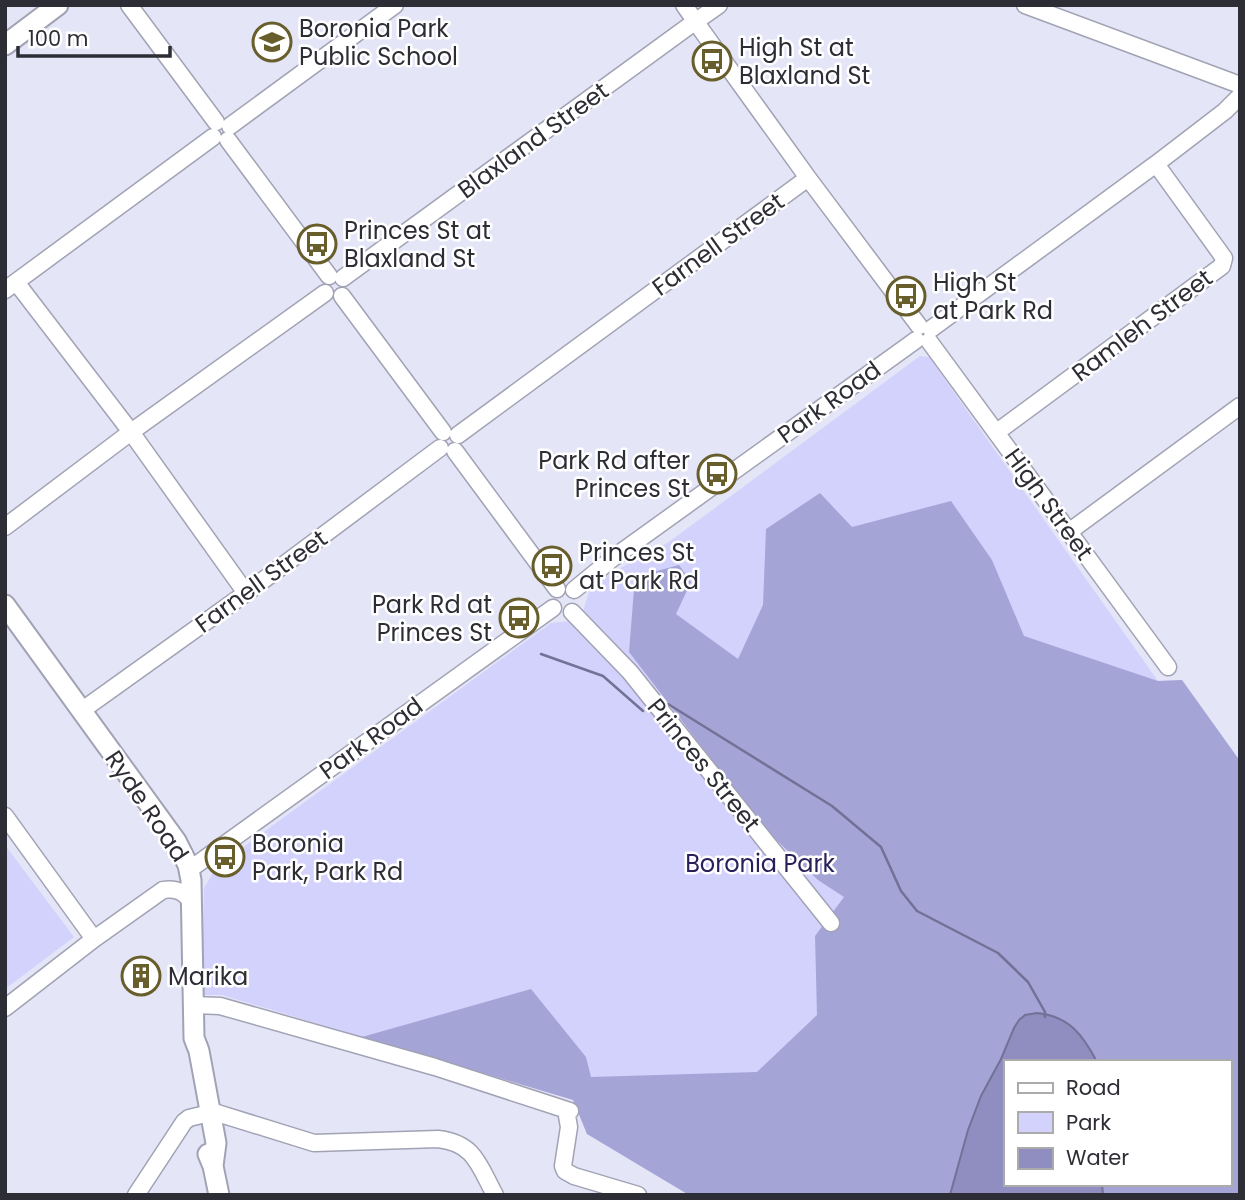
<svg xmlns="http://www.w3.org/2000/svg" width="1245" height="1200" font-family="Poppins,sans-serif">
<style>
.green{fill:#d2d2fc}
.forest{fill:#a5a4d7}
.water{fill:#908ec0;stroke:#727196;stroke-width:2}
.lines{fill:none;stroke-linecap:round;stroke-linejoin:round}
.stream{stroke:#727196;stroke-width:2.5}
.minor-casing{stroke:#a1a2b4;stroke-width:19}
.major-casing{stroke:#a1a2b4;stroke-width:23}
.minor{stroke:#fff;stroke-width:16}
.major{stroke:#fff;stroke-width:19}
.labels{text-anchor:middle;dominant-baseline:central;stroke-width:5;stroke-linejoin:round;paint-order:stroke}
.poi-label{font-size:24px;fill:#2d2d35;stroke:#fff;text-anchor:start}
.street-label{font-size:24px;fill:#2d2d35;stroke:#fff}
.park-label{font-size:24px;fill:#281f5b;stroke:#fff}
</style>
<rect width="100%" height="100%" fill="#e5e5f8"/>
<path class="green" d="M 920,356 L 929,357 L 1158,681 L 1182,680 L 1240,761 L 1240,1195 L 1103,1195 L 1102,1184 L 1229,1184 L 1229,1062 L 1005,1062 L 970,1128 L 1031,1014 L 968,1130 L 950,1195 L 689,1195 L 587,1134 L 573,1100 L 222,995 L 202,995 L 204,888 L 217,866 L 551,623 L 580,620 L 592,583 L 669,542 Z
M 5,845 L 74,937 L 5,989 Z"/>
<path class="forest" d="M 820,493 L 852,527 L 951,501 L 992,560 L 1024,636 L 1158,681 L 1182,680 L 1240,761 L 1240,1195 L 1103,1195 L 1102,1184 L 1229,1184 L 1229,1062 L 1097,1062 C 1086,1041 1073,1022 1050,1015 L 1006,1049 L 986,1087 L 968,1130 L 950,1195 L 689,1195 L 587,1134 L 573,1100 L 362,1037 L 531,989 L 586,1057 L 591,1077 L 757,1072 L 817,1015 L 815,936 L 844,897 L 818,880 L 765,829 L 629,652 L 635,577 L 679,565 L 691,582 L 676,614 L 738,659 L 763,605 L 766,529 Z"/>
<path class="water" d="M 1037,1013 C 1069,1016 1083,1035 1097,1062 L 1005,1062 L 1005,1184 L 1102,1184 L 1103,1195 L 950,1195 L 968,1130 L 981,1096 L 1001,1059 L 1014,1028 L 1019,1020 L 1025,1015 Z"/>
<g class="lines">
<path class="stream" d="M 541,654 L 603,676 L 643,711
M 668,704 L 832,806 L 881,847 L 901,891 L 917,911 L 998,953 L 1028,982 L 1045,1012 L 1045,1017"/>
<defs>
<path id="minor" d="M 129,5 L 216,122
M 684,5 L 691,15
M 1025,5 L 1240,85
M 702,17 L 719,5
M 700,28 L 808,178 L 919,326
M 230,126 L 395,5
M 228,140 L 329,276
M 343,278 L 689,26
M 16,282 L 131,432 L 246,593
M 5,290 L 213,137
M 342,296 L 443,432
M 931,329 L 1156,164 L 1225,111 L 1240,96
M 929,341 L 1168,667
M 997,432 L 1222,266 L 1224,258 L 1156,164
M 458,435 L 808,178
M 455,451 L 557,589
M 5,527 L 131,432 L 325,293
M 1070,531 L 1240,406
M 574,590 L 613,558 L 916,340
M 572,612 L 630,672 L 831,923
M 81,711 L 246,593 L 440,448
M 5,816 L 94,939
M 189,870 L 553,608
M 193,1005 L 220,1006 L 435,1067 L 570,1111
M 5,1008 L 94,939 L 163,890 C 175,888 184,891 191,902
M 566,1110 L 569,1127 L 563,1166 L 565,1171 L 574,1176 L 638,1195
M 136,1195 L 184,1122 L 189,1118 L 214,1112 L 314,1143 L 438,1139 C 475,1143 479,1166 495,1195"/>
<path id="major" d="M 5,45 L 58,5
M 5,605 L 176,841 L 188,865 L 191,880 L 194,1038 L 199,1051 L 216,1143 L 213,1166
M 208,1154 L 213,1166 L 219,1195"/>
</defs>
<use href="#minor" class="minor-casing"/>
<use href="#major" class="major-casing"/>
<use href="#minor" class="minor"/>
<use href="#major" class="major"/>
</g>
<defs>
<symbol id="school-ring" viewBox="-11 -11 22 22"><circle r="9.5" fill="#fff" stroke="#685e2b" stroke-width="1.5"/><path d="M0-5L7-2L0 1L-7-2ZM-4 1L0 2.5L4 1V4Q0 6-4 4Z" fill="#685e2b"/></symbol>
<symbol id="bus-ring" viewBox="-11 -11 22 22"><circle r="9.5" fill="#fff" stroke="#685e2b" stroke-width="1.5"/><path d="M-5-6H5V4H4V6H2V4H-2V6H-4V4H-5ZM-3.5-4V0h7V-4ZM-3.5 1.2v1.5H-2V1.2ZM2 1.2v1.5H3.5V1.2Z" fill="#685e2b"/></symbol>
<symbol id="building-ring" viewBox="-11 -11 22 22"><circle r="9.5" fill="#fff" stroke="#685e2b" stroke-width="1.5"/><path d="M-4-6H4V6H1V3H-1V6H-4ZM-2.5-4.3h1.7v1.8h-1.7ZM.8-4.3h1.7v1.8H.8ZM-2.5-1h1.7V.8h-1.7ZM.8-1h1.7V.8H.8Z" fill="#685e2b"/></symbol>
</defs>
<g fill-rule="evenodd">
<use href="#school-ring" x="250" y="20" width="44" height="44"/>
<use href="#bus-ring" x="690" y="39" width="44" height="44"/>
<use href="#bus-ring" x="295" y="222" width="44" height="44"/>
<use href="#bus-ring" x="884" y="274" width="44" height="44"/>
<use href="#bus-ring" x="695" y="452" width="44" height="44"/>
<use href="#bus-ring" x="530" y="544" width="44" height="44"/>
<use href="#bus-ring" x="497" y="596" width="44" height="44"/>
<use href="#bus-ring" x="203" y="835" width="44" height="44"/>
<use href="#building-ring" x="119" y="954" width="44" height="44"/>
</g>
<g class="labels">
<g class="poi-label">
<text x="299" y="28">Boronia Park<tspan x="299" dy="28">Public School</tspan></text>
<text x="739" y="47">High St at<tspan x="739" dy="28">Blaxland St</tspan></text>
<text x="344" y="230">Princes St at<tspan x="344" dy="28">Blaxland St</tspan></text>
<text x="933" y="282">High St<tspan x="933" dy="28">at Park Rd</tspan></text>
<text x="690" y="460" text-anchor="end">Park Rd after<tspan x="690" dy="28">Princes St</tspan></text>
<text x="579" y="552">Princes St<tspan x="579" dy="28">at Park Rd</tspan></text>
<text x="492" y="604" text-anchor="end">Park Rd at<tspan x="492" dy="28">Princes St</tspan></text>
<text x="252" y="843">Boronia<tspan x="252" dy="28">Park, Park Rd</tspan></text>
<text x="168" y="976">Marika</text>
</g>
<g class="street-label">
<text transform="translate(533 140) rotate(-36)">Blaxland Street</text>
<text transform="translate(718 244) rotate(-36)">Farnell Street</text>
<text transform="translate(1142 325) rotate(-37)">Ramleh Street</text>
<text transform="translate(829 402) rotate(-36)">Park Road</text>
<text transform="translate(1049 504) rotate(54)">High Street</text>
<text transform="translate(261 581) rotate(-36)">Farnell Street</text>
<text transform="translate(371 738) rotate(-36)">Park Road</text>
<text transform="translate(704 765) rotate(51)">Princes Street</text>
<text transform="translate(147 806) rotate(56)">Ryde Road</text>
</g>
<g class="park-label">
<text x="760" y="863">Boronia Park</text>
</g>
</g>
<rect width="1245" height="1200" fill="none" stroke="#2d2d35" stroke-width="14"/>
<rect x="1004" y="1060" width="228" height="126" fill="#ffffff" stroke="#ababae" stroke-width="2"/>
<rect x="1018" y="1083" width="35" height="10" fill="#ffffff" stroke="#ababae" stroke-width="2"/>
<text x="1066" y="1095" font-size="21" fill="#2d2d35">Road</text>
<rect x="1018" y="1112" width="35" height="21" fill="#d2d2fc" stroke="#ababae" stroke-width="2"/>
<text x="1066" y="1130" font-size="21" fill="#2d2d35">Park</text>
<rect x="1018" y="1148" width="35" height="21" fill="#908ec0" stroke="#ababae" stroke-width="2"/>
<text x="1066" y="1165" font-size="21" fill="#2d2d35">Water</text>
<path d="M18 46v10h152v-10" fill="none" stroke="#2d2d35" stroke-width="3.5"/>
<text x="28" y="46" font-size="21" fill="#2d2d35" stroke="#ffffff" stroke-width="5" paint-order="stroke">100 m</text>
</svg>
